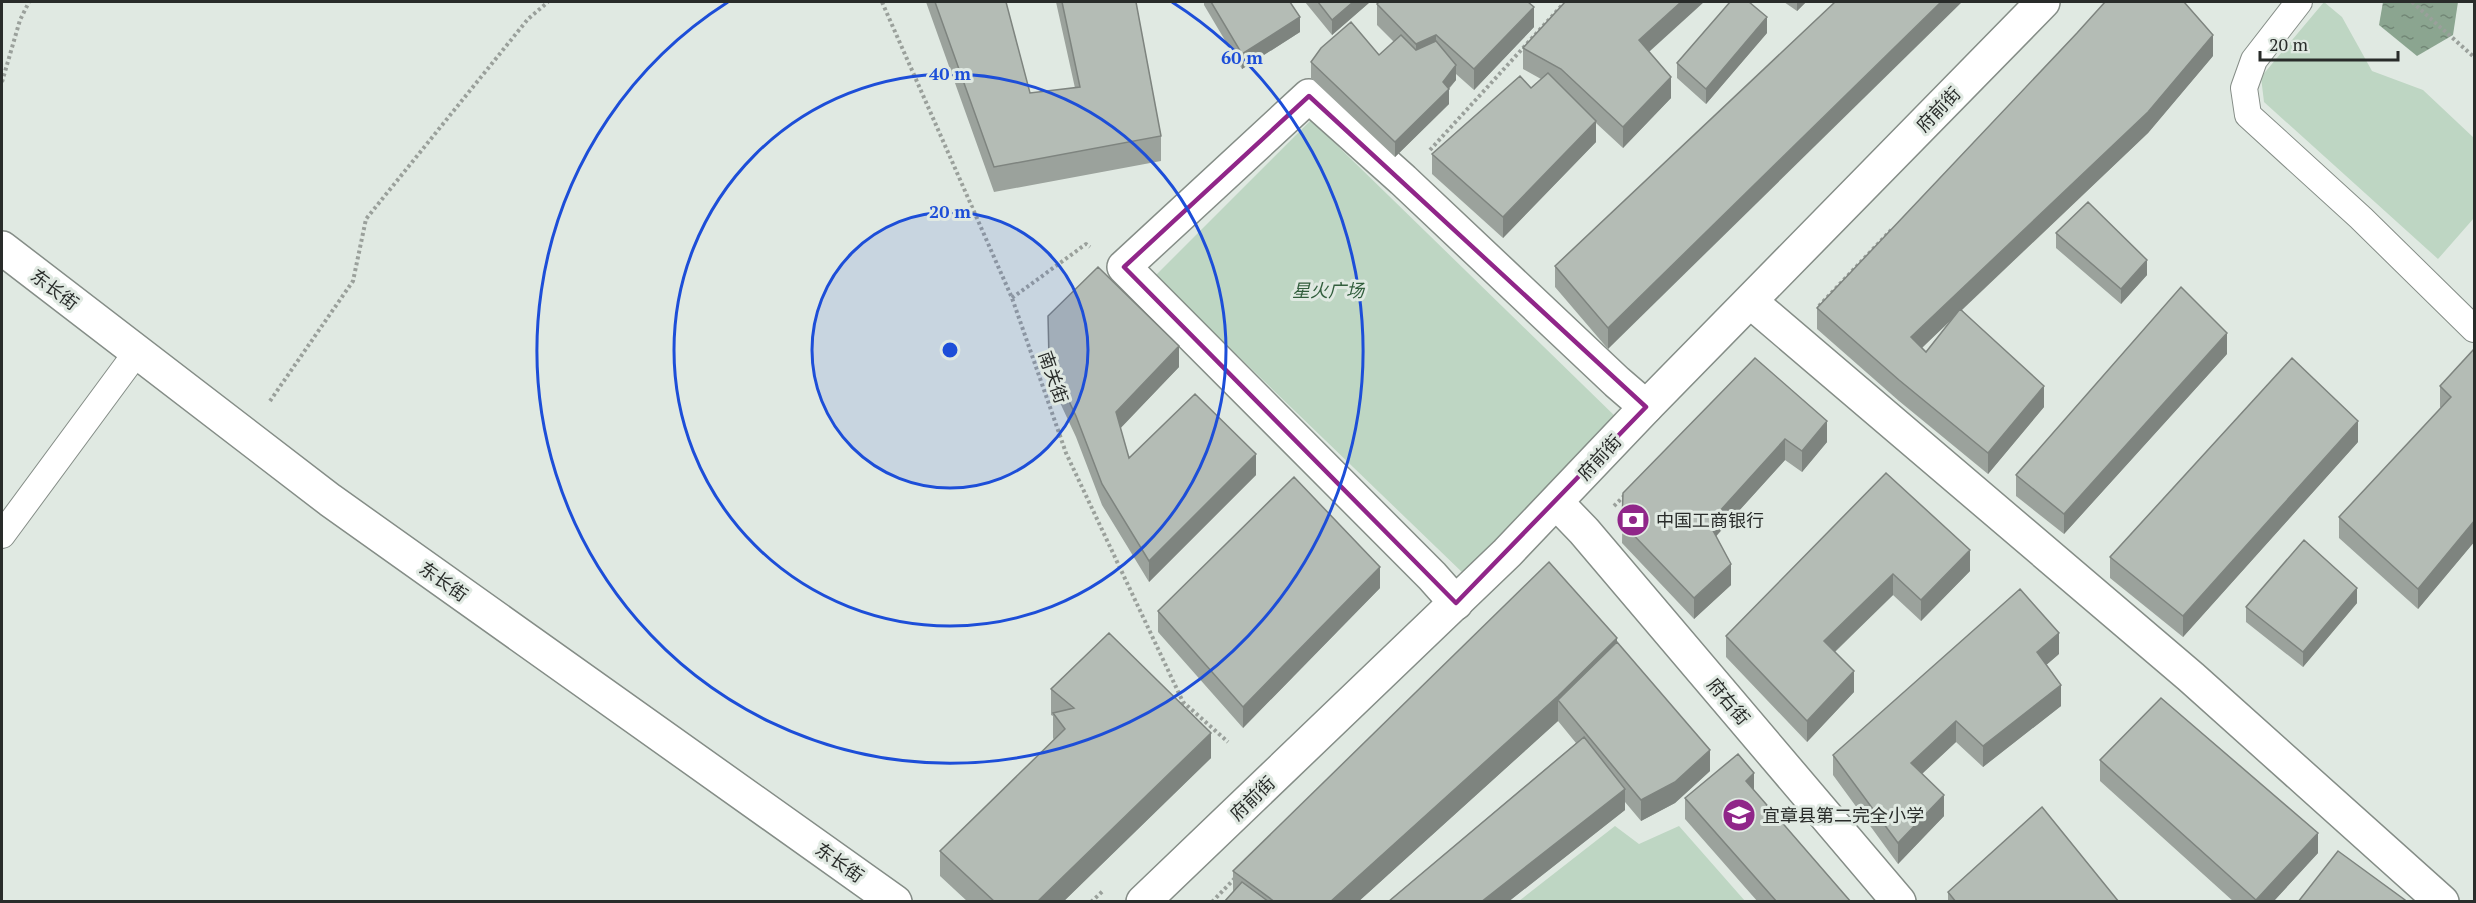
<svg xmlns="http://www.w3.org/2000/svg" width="2476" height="903" font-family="'PT Serif','Noto Sans SC',serif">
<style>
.green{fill:#bed6c3}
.water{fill:url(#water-ripples)}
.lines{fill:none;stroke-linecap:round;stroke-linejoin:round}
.service-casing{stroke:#858d87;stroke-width:28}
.minor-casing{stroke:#858d87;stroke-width:36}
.tertiary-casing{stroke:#858d87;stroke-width:36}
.path{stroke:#9aa09b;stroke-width:4;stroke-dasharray:3 3;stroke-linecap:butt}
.service{stroke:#fff;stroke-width:26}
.minor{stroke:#fff;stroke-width:33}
.tertiary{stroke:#fff;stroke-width:33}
.wall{fill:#9ba29c;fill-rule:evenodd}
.shaded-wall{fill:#7e847f}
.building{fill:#b4bcb5;stroke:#7e847f;stroke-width:1.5}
.marked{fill:none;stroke:#902689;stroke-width:4.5;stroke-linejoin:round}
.ring{fill:none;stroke:#1d4ed8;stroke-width:3}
.labels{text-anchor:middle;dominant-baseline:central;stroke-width:6;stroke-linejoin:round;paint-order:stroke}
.street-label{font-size:18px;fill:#292c2a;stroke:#e0e9e2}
.park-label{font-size:18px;font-style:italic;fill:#325e3d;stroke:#e0e9e2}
.poi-label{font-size:18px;fill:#292c2a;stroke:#e0e9e2;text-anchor:start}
.centre{fill:#1d4ed8;stroke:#e0e9e2;stroke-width:3}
.ring-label{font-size:18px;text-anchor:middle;font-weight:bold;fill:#1d4ed8;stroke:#e0e9e2;stroke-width:6;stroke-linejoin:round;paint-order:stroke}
</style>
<defs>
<pattern id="water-ripples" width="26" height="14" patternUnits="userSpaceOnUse" patternTransform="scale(1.5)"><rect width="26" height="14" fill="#8ba590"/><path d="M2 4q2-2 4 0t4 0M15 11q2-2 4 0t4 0" fill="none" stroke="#728776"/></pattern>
</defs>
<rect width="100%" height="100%" fill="#e0e9e2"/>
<path class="green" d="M 2324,2 L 2342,17 L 2372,71 L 2423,90 L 2474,138 L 2474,218 L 2438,259 L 2264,102 L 2261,77 Z
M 1311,120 L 1620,421 L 1465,575 L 1155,276 Z
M 1615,826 L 1639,844 L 1679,826 L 1745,901 L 1519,901 Z"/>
<path class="water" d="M 2383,2 L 2458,2 L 2453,35 L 2417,56 L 2379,25 Z"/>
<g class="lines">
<defs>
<path id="service" d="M 2299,2 L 2254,60 L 2244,88 L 2248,115 L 2361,218 L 2474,329
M 2,535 L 137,352"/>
<path id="minor" d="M 2,248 L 330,500 L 895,902
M 1751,302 L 2191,677 L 2442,902
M 1557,503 L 1584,531 L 1899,902
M 1456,603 L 1432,576 L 1124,267 L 1309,96 L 1403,180 L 1617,382 L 1646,407"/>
<path id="tertiary" d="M 1143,902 L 1507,553 L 1646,407 L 2043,2"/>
</defs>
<use href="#service" class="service-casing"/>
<use href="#minor" class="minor-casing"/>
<use href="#tertiary" class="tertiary-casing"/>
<path class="path" d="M 882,2 L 1012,298 L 1066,453 L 1183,702 L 1228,742
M 2412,2 L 2474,57
M 2,82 L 20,20 L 29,2
M 1430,150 L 1565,2
M 1012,298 L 1086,244 L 1090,247
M 1819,306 L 1893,228
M 270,401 L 353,281 L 366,219 L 528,19 L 548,2
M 1614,506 L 1626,494
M 1091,902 L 1104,890
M 1212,902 L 1236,877"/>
<use href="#service" class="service"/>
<use href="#minor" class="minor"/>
<use href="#tertiary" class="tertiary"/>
</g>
<path class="wall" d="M 926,2 L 1006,2 L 1030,93 L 1075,88 L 1056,2 L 1136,2 L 1161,136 L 1161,161 L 994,192 Z
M 1204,2 L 1290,2 L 1300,32 L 1242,69 L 1204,5 Z
M 1305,2 L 1370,2 L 1332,35 Z
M 1784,2 L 1806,2 L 1797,11 Z
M 1835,2 L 1608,349 L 1555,287 L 1555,266 Z
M 1377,4 L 1534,27 L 1474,90 L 1456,74 L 1456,80 L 1449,89 L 1449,104 L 1395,157 L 1311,78 L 1311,62 L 1379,55 L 1394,42 L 1377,25 Z
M 1767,33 L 1706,104 L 1677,78 L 1677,63 Z
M 1523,48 L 1649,51 L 1671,98 L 1623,148 L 1596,123 L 1596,142 L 1503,238 L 1432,174 L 1432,154 L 1531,88 L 1541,79 L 1523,69 Z
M 2213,56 L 2148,133 L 1962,310 L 2044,407 L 1988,474 L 1899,401 L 1817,329 L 1817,308 ZM 1950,321 L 1926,352 L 1922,348 Z
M 2056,233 L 2147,275 L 2121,304 L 2056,248 Z
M 1048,316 L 1179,367 L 1120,428 L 1129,458 L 1256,475 L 1149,582 L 1102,505 L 1076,437 L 1049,379 Z
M 2475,348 L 2475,541 L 2418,609 L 2339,538 L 2339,517 L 2441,408 L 2440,407 L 2440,386 Z
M 2227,354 L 2064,534 L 2016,496 L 2016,475 Z
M 1755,358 L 1827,442 L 1802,472 L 1785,460 L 1716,536 L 1731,585 L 1694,619 L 1622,543 L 1623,493 Z
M 2358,442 L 2183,637 L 2110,578 L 2110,557 Z
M 1886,473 L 1970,571 L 1921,621 L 1893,595 L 1835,652 L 1854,692 L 1807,742 L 1726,657 L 1726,636 Z
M 1380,588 L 1243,728 L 1158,632 L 1158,611 Z
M 2357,603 L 2303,667 L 2246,622 L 2246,607 Z
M 1617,642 L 1710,771 L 1675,803 L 1641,821 L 1625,802 L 1625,810 L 1508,902 L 1388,902 L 1576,743 L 1558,721 L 1358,902 L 1224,902 L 1233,892 L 1233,871 Z
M 2059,654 L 2046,665 L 2061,706 L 1983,767 L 1956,742 L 1922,774 L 1944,816 L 1898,864 L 1833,775 L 1833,755 Z
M 1051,689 L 1211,758 L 1063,902 L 968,902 L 940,876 L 940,851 L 1054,740 L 1053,738 L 1053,716 L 1051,715 Z
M 2100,760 L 2318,853 L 2273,902 L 2234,902 L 2100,781 Z
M 1754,791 L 1851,902 L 1758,902 L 1685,819 L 1685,798 Z
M 1948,892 L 2119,902 L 1948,902 Z"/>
<path class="shaded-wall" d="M 1353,2 L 1370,2 L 1332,35 L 1332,20 Z
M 1681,2 L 1704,2 L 1639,61 L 1639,40 Z
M 1797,2 L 1806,2 L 1797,11 Z
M 1941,2 L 1962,2 L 1608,349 L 1608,328 Z
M 1534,7 L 1534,27 L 1474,90 L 1474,69 Z
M 1300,17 L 1300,32 L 1242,69 L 1242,54 Z
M 1767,17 L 1767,33 L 1706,104 L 1706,89 Z
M 1436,35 L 1436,56 L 1416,65 L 1416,44 Z
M 2213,35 L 2213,56 L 2148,133 L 1911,358 L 1911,337 Z
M 1456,65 L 1456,80 L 1448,89 L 1449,89 L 1449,104 L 1395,157 L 1395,142 Z
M 1671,77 L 1671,98 L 1623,148 L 1623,127 Z
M 1596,121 L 1596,142 L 1503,238 L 1503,217 Z
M 2147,260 L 2147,275 L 2121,304 L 2121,289 Z
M 2227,333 L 2227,354 L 2064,534 L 2064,514 Z
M 1179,346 L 1179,367 L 1116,433 L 1116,412 Z
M 2044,386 L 2044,407 L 1988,474 L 1988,453 Z
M 1827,421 L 1827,442 L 1802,472 L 1802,451 Z
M 2358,421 L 2358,442 L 2183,637 L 2183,616 Z
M 1785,439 L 1785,460 L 1709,544 L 1709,523 Z
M 1256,454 L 1256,475 L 1149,582 L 1149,561 Z
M 2475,520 L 2475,541 L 2418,609 L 2418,589 Z
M 1970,550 L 1970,571 L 1921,621 L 1921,600 Z
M 1731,564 L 1731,585 L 1694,619 L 1694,598 Z
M 1380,567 L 1380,588 L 1243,728 L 1243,707 Z
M 1893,574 L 1893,595 L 1824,662 L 1824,641 Z
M 2357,588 L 2357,603 L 2303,667 L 2303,652 Z
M 2059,633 L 2059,654 L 2037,673 L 2037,652 Z
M 1617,638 L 1617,663 L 1558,700 L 1558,721 L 1358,902 L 1330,902 Z
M 1854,671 L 1854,692 L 1807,742 L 1807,721 Z
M 2061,685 L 2061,706 L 1983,767 L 1983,746 Z
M 1956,721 L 1956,742 L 1911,784 L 1911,763 Z
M 1211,733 L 1211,758 L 1063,902 L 1037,902 Z
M 1710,750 L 1710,771 L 1675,803 L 1641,821 L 1641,800 Z
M 1754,773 L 1754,794 L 1746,781 Z
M 1625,789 L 1625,810 L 1508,902 L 1481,902 Z
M 1944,795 L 1944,816 L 1898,864 L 1898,843 Z
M 2318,833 L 2318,853 L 2273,902 L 2256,902 L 2256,900 Z"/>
<path class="building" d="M 935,2 L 1006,2 L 1030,93 L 1080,87 L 1062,2 L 1136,2 L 1161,136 L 994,167 Z
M 1211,2 L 1290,2 L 1300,17 L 1242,54 Z
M 1318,2 L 1353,2 L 1332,20 Z
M 1379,2 L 1528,2 L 1534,7 L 1474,69 L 1436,35 L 1416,44 L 1377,4 Z
M 1565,2 L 1681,2 L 1639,40 L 1671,77 L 1623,127 L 1561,69 L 1523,48 Z
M 1730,2 L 1749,2 L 1767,17 L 1706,89 L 1677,63 Z
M 1835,2 L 1941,2 L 1608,328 L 1555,266 Z
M 2105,2 L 2184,2 L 2213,35 L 2148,112 L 1911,337 L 1926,352 L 1960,309 L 2044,386 L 1988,453 L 1899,380 L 1817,308 L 2077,33 Z
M 1351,22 L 1379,55 L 1401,35 L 1416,50 L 1436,41 L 1456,65 L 1443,82 L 1449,89 L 1395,142 L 1311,62 L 1321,48 Z
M 1548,73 L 1596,121 L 1503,217 L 1432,154 L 1520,76 L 1531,88 Z
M 2088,202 L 2147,260 L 2121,289 L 2056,233 Z
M 1098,267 L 1179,346 L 1116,412 L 1129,458 L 1195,394 L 1256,454 L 1149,561 L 1102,484 L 1076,416 L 1049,359 L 1048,316 Z
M 2181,287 L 2227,333 L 2064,514 L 2016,475 Z
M 2475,348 L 2475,520 L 2418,589 L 2339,517 L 2451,397 L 2440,386 Z
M 1755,358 L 1827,421 L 1802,451 L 1785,439 L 1709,523 L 1731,564 L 1694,598 L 1622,523 L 1623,493 Z
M 2292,358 L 2358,421 L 2183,616 L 2110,557 Z
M 1886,473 L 1970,550 L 1921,600 L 1893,574 L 1824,641 L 1854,671 L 1807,721 L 1726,636 Z
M 1294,477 L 1380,567 L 1243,707 L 1158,611 Z
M 2304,540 L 2357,588 L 2303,652 L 2246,607 Z
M 1549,562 L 1617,638 L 1558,696 L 1330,902 L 1275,902 L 1233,871 Z
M 2020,589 L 2059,633 L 2037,652 L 2061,685 L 1983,746 L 1956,721 L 1911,763 L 1944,795 L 1898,843 L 1833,755 Z
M 1109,633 L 1211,733 L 1037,902 L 995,902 L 940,851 L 1065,729 L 1053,713 L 1074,708 L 1051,689 Z
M 1617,642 L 1710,750 L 1675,782 L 1641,800 L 1558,700 Z
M 2161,698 L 2318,833 L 2256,900 L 2100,760 Z
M 1584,737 L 1625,789 L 1481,902 L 1388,902 Z
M 1738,754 L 1754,773 L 1746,781 L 1851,902 L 1777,902 L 1685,798 Z
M 2042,807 L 2119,902 L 1956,902 L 1948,892 Z
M 2338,851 L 2405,900 L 2404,902 L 2298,902 Z
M 1242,882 L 1269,902 L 1224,902 Z"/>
<path class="marked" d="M 1309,96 L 1646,407 L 1456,603 L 1124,267 Z"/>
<circle cx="950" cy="350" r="138" fill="#1d4ed8" fill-opacity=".12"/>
<g class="ring">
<circle cx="950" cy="350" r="138"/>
<circle cx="950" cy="350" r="276"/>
<path d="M1172 2A413 413 0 1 1 728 2"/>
</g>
<defs>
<symbol id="bank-disc" viewBox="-11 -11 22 22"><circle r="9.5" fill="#902689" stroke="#e0e9e2"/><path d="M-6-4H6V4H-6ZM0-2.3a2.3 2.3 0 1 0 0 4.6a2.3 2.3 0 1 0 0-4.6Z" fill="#fff"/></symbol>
<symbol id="school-disc" viewBox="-11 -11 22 22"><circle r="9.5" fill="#902689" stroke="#e0e9e2"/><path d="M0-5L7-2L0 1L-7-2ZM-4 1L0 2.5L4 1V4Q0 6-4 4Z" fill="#fff"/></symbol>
</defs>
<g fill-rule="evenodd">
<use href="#bank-disc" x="1614" y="501" width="38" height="38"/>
<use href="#school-disc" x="1720" y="796" width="38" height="38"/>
</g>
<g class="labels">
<g class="street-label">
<text transform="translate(1938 109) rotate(-46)">府前街</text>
<text transform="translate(55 289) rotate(37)">东长街</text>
<text transform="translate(1054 377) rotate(71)">南关街</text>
<text transform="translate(1599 457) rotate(-47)">府前街</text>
<text transform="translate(444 581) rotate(35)">东长街</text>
<text transform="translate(1729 701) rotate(50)">府右街</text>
<text transform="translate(1252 798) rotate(-44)">府前街</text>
<text transform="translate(840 862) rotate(35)">东长街</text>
</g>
<g class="park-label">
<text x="1328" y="290">星火广场</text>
</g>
<g class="poi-label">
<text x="1656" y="520">中国工商银行</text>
<text x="1762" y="815">宜章县第二完全小学</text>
</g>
</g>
<circle cx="950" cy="350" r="9" class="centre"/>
<g class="ring-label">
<text x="1242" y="64">60 m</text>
<text x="950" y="80">40 m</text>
<text x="950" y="218">20 m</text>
</g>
<rect width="2476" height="903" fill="none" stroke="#292c2a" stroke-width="6"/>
<path d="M2260 51v9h138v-9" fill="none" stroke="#292c2a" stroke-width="3"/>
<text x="2269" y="51" font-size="18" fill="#292c2a" stroke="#e0e9e2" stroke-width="4.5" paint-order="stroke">20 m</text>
</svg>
